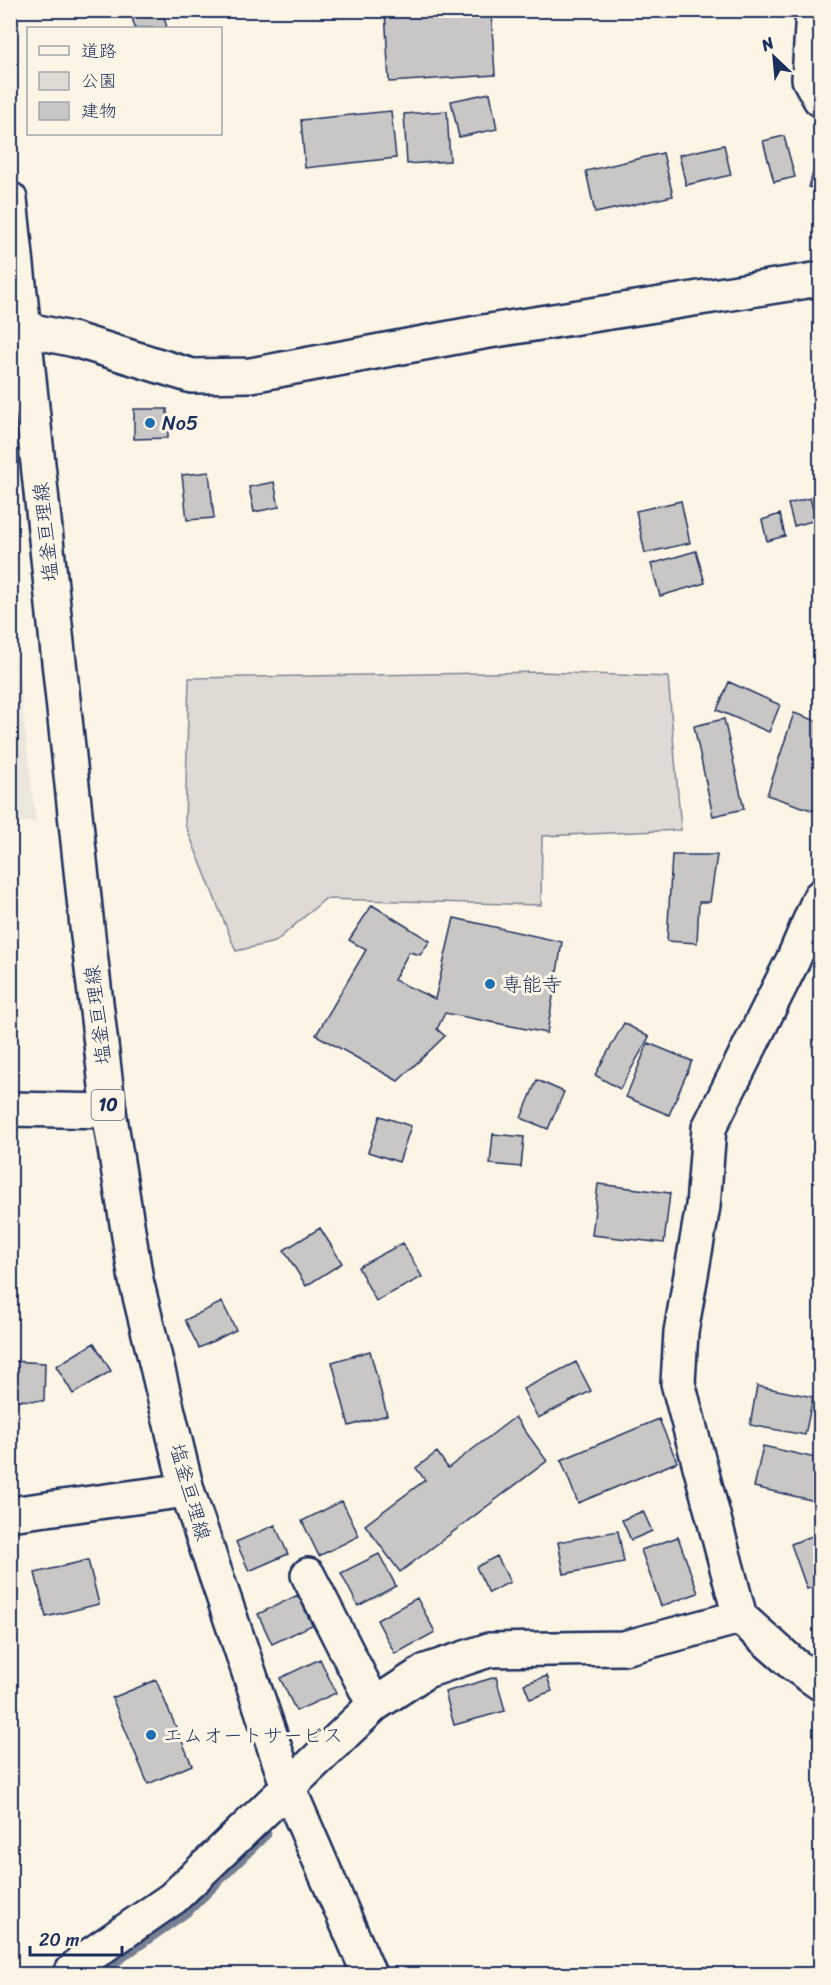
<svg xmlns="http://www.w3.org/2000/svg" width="831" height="1985" font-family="Sriracha,'Klee One',sans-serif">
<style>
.built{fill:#ece7dc}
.green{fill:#dfdbd4;stroke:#7d8599;stroke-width:1.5}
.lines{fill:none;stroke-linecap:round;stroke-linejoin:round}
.stream{stroke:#767f94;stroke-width:9}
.building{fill:#c8c7c6;stroke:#1b2f5e;stroke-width:1.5}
.minor-casing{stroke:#1b2f5e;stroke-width:38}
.major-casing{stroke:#1b2f5e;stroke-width:38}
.minor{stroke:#fcf5e5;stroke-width:33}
.major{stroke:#fcf5e5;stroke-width:33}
.poi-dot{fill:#1f6fb2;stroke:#fcf5e5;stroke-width:2}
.labels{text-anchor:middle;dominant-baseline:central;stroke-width:6;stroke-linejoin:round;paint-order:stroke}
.shield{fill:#fcf5e5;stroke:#5e6a86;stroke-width:1.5}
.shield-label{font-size:18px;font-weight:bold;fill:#1b2f5e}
.poi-label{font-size:20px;fill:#1b2f5e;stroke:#fcf5e5;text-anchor:start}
.street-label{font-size:20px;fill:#1b2f5e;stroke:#fcf5e5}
</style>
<rect width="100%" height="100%" fill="#fcf5e5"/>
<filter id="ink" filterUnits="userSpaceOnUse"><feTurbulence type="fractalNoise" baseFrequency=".0167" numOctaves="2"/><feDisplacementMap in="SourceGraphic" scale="12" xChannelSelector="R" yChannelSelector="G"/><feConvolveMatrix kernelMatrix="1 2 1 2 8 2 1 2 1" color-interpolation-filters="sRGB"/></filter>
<g filter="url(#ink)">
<path class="built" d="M 10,611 L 11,611 L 36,822 L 11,821 Z"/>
<path class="green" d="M 540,672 L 668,677 L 681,830 L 542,836 L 541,905 L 325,899 L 275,942 L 236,951 L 185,824 L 189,678 Z"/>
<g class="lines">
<path class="stream" d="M 99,1974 L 189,1911 L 267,1834"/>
</g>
<path class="building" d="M 130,10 L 162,10 L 167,28 L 135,28 Z
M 385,10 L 491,10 L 495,75 L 389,82 Z
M 523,10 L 592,10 L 592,13 L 523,16 Z
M 490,93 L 497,129 L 459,137 L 451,101 Z
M 391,111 L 396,158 L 305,168 L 301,120 Z
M 447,111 L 450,161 L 407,164 L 404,114 Z
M 784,136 L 795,177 L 774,182 L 763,141 Z
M 724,145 L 731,175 L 686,185 L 679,155 Z
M 820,148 L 820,190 L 809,187 Z
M 663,153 L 673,196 L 595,213 L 586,171 Z
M 134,409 L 167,409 L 168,438 L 134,439 Z
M 209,472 L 214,518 L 187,520 L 182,475 Z
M 274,482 L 279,507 L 254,512 L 249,487 Z
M 810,498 L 816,520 L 794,526 L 788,504 Z
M 681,501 L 690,543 L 645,553 L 636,511 Z
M 780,514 L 785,536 L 767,541 L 762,520 Z
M 696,551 L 705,583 L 660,596 L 651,564 Z
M 729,682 L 780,705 L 769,732 L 717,710 Z
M 794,713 L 820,722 L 820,813 L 767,795 Z
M 724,719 L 744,809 L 713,816 L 694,726 Z
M 672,855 L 717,855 L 710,902 L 699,902 L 697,943 L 667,941 Z
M 372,905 L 430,941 L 420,955 L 409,952 L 394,980 L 435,999 L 454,918 L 562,942 L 547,1033 L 445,1013 L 437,1029 L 445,1036 L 398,1081 L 316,1035 L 366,950 L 349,940 Z
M 624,1023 L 649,1037 L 620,1089 L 595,1075 Z
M 648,1043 L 692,1061 L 669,1115 L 626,1097 Z
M 537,1080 L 564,1092 L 548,1129 L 521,1118 Z
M 380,1116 L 411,1126 L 399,1162 L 368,1152 Z
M 493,1134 L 524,1137 L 521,1167 L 490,1164 Z
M 598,1184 L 670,1193 L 664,1243 L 592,1235 Z
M 320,1228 L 342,1263 L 306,1286 L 284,1250 Z
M 403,1243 L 422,1277 L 376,1301 L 358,1267 Z
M 222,1302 L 236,1330 L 199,1348 L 185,1320 Z
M 94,1343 L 111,1371 L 73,1394 L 56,1366 Z
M 370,1351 L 387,1415 L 349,1426 L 332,1362 Z
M 10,1361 L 45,1363 L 44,1401 L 10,1400 Z
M 576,1362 L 591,1391 L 538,1418 L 523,1389 Z
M 757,1386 L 813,1397 L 805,1435 L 750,1425 Z
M 515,1417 L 547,1461 L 400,1572 L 365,1525 L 425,1480 L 416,1468 L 437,1452 L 448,1468 Z
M 659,1419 L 677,1462 L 578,1503 L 561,1460 Z
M 763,1446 L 820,1459 L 820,1502 L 754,1487 Z
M 342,1501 L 359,1536 L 319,1556 L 302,1521 Z
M 643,1511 L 652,1531 L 631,1540 L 622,1520 Z
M 275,1525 L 288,1554 L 249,1571 L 236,1542 Z
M 618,1531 L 624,1562 L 564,1574 L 558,1542 Z
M 820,1533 L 820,1585 L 807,1589 L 791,1544 Z
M 678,1537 L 698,1593 L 661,1606 L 641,1550 Z
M 379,1554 L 396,1586 L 358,1606 L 341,1573 Z
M 497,1556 L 510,1582 L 489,1593 L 476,1567 Z
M 88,1560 L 99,1604 L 46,1617 L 35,1573 Z
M 298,1595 L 312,1625 L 272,1644 L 258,1614 Z
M 417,1598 L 435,1632 L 395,1654 L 377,1620 Z
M 320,1659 L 336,1693 L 296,1711 L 280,1678 Z
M 547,1676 L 552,1691 L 530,1699 L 524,1684 Z
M 496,1677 L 505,1711 L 454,1725 L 445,1692 Z
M 156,1680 L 192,1765 L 148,1784 L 112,1698 Z"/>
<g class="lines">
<defs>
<path id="minor" d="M 813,10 L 809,79 L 820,99
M 24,329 L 75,340 L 192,376 L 251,375 L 483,332 L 820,279
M 820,897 L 793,960 L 709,1128 L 703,1206 L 681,1332 L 678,1383 L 740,1617 L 793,1664 L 820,1683
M 10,1109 L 109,1111
M 10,1514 L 187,1490
M 308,1575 L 374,1705
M 70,1974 L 82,1961 L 173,1898 L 374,1705 L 426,1671 L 489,1650 L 624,1648 L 740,1617"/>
<path id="major" d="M 10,199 L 88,936 L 109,1111 L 136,1280 L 187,1490 L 288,1787 L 369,1974"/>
</defs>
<use href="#minor" class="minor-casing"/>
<use href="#major" class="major-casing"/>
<use href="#minor" class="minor"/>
<use href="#major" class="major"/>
</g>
</g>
<g class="poi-dot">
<circle cx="150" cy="423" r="6"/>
<circle cx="490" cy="984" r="6"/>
<circle cx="151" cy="1735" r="6"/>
</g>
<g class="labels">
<rect class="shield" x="91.5" y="1090" width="33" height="30" rx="4.5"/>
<g class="shield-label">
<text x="108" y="1105">10</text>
</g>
<g class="poi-label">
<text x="162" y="423">No5</text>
<text x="502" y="984">専能寺</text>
<text x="163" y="1735">エムオートサービス</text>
</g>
<g class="street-label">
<text transform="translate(46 532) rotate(-96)">塩釜亘理線</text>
<text transform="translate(98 1015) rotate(-97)">塩釜亘理線</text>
<text transform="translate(190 1492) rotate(74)">塩釜亘理線</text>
</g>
</g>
<rect width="831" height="1985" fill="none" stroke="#fcf5e5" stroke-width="36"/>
<rect x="18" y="18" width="795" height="1949" fill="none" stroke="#1b2f5e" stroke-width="2" filter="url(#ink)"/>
<rect x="27" y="27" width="195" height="108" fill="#fcf5e5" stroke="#a2a6af" stroke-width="1.5"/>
<rect x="39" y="46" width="30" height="9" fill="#fcf5e5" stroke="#a2a6af" stroke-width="1.5"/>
<text x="81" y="57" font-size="18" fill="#1b2f5e">道路</text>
<rect x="39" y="72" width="30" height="18" fill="#dfdbd4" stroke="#a2a6af" stroke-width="1.5"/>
<text x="81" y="87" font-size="18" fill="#1b2f5e">公園</text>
<rect x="39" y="102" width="30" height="18" fill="#c8c7c6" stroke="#a2a6af" stroke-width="1.5"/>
<text x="81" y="117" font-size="18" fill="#1b2f5e">建物</text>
<g transform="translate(774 57) rotate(334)" stroke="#fcf5e5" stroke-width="4.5" paint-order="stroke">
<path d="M0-4.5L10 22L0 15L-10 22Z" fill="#1b2f5e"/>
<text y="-9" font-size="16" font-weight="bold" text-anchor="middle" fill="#1b2f5e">N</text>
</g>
<path d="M30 1946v9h92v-9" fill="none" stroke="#1b2f5e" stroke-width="3"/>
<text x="39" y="1946" font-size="18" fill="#1b2f5e" stroke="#fcf5e5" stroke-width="4.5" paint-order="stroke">20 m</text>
</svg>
